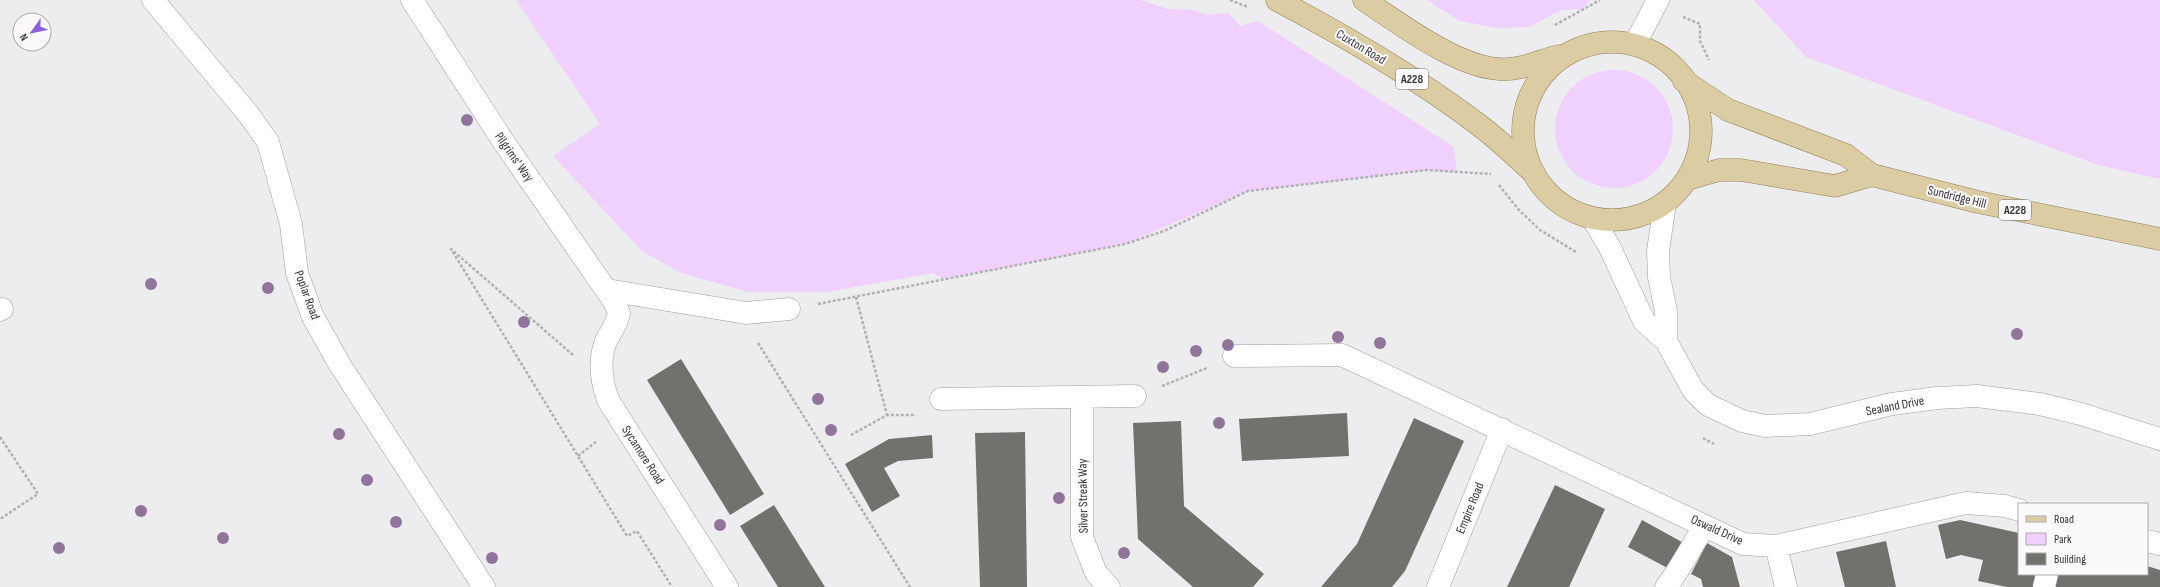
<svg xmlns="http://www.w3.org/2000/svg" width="2160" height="587" font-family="'Sofia Sans Condensed',sans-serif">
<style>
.green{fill:#efd0ff}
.building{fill:#72716e}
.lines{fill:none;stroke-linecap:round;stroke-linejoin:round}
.minor-casing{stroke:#9f9da0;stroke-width:23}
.major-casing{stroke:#938155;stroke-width:23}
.path{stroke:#b1b0b2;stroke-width:2.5;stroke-dasharray:3 2;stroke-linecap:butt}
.minor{stroke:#fff;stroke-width:22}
.major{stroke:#dccca3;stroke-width:22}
.tree{fill:#90749b}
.labels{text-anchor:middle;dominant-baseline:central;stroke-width:4;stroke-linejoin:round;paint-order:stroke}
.shield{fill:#fbf9fc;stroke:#706f71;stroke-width:1}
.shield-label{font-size:12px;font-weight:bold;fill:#353435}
.street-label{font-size:13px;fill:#353435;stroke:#fbf9fc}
</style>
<rect width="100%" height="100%" fill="#edecee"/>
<path class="green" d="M 516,0 L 1141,0 L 1168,9 L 1193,10 L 1207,15 L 1228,13 L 1240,26 L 1258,21 L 1454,147 L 1457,173 L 1427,170 L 1248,191 L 1125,244 L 943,279 L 933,273 L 826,292 L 749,292 L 681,273 L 642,251 L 553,156 L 600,124 Z
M 1427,0 L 1590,0 L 1583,9 L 1561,10 L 1529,27 L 1496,28 L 1460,21 Z
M 1754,0 L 2160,0 L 2160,179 L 2098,165 L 1806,57 Z
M1555 129a59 59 0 1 1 118 0a59 59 0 1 1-118 0Z"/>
<path class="building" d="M 681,359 L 764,494 L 730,515 L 647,380 Z
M 1347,413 L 1349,456 L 1242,461 L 1239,419 Z
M 1414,418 L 1464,441 L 1405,571 L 1392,587 L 1321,587 L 1357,544 Z
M 1181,421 L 1184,506 L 1264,574 L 1253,587 L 1193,587 L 1138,539 L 1133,423 Z
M 1025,432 L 1027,587 L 980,587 L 975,433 Z
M 932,435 L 933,458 L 898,461 L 884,468 L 900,496 L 872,512 L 845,464 L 889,439 Z
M 1555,485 L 1605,509 L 1569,587 L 1507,587 Z
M 774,505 L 825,587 L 778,587 L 740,526 Z
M 1642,520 L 1691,547 L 1677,573 L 1628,547 Z
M 1960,520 L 2019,533 L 2019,574 L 2040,574 L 2037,587 L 2007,587 L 1978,581 L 1983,560 L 1961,555 L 1946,559 L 1938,525 Z
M 1886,541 L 1896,587 L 1845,587 L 1836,552 Z
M 1707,543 L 1732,557 L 1740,587 L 1703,587 L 1701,579 L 1691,574 Z
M 2147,566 L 2160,570 L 2160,587 L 2048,587 L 2050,574 L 2147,574 Z"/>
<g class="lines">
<defs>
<path id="minor" d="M 153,0 L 249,115 L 268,142 L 291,224 L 297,273 L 313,317 L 340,365 L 484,587
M 412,0 L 503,141 L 615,303 L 619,313 L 618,317 C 616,325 611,332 607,339 C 598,359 601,380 608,400 L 727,587
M 1636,42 L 1658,0
M 1665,203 L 1658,251 L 1659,277 L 1666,311 L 1666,341
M 1593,219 L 1610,248 L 1644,321 L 1666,341 L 1693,390 L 1708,405 L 1742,421 L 1765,426 L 1810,424 L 1892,404 L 1937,398 L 1977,396 L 2040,404 L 2081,414 L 2160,439
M 607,290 L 746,313 L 789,309
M 0,310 L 2,309
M 1234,356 L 1342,355 L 1743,544 L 1776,546 L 1966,503 L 2005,506 L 2019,510
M 1082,398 L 1082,537 L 1096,573 L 1109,587
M 941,399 L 1135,396
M 2147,541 L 2160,544
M 1776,546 L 1786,587
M 1438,587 L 1502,429
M 1666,587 C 1681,568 1691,546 1705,526
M 2044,587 L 2047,574"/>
<path id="major" d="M 1277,0 C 1347,37 1416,77 1479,125 C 1498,139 1516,157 1534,173
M 1364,0 C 1399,23 1457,67 1499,69 C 1519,71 1539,61 1558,56
M1523 131a89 89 0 1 1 178 0a89 89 0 1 1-178 0Z
M 1684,81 L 1728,110 L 1846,155 L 1872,175 L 1978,202 L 2160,239
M 1688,179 L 1719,170 L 1741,170 L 1835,186 L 1872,175"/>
</defs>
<use href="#minor" class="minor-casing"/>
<use href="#major" class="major-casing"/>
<path class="path" d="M 1230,0 L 1248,7
M 1683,17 L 1700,24 L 1700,41 L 1709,60
M 1555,25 L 1600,0
M 1499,185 L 1518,209 L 1540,230 L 1576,252
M 856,297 L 887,415
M 818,304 L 1125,244 L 1164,231 L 1248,191 L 1427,170 L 1491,174
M 758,343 L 910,587
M 573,355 L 451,249 L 627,536 L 637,531 L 672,587
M 1162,386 L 1207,368
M 851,435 L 887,415 L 916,415
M 0,437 L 38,494 L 0,519
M 1703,438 L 1714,444
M 578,456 L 597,441"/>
<use href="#minor" class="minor"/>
<use href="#major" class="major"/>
</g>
<g class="tree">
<circle cx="467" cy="120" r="6"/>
<circle cx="151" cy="284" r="6"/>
<circle cx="268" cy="288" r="6"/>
<circle cx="524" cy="322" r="6"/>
<circle cx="2017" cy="334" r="6"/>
<circle cx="1338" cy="337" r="6"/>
<circle cx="1380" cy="343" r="6"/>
<circle cx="1228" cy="345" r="6"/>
<circle cx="1196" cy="351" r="6"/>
<circle cx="1163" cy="367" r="6"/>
<circle cx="818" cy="399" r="6"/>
<circle cx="1219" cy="423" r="6"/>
<circle cx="831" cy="430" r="6"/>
<circle cx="339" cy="434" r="6"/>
<circle cx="367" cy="480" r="6"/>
<circle cx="1059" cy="498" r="6"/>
<circle cx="141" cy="511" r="6"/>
<circle cx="396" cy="522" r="6"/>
<circle cx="720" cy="525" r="6"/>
<circle cx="223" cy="538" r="6"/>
<circle cx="59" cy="548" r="6"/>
<circle cx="1124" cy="553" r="6"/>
<circle cx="492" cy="558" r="6"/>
</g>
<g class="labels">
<g class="shield">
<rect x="1396" y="69" width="32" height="20" rx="3"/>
<rect x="1999" y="200" width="32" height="20" rx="3"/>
</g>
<g class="shield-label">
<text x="1412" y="79">A228</text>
<text x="2015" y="210">A228</text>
</g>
<g class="street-label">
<text transform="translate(1361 47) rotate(31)">Cuxton Road</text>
<text transform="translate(514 157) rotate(55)">Pilgrims' Way</text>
<text transform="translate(1957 197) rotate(14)">Sundridge Hill</text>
<text transform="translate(307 295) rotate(70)">Poplar Road</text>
<text transform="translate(1895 406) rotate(-11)">Sealand Drive</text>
<text transform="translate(643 455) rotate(57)">Sycamore Road</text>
<text transform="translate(1083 496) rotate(-91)">Silver Streak Way</text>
<text transform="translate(1470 508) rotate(-68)">Empire Road</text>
<text transform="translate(1717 530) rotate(24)">Oswald Drive</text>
</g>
</g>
<rect x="2018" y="503" width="130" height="72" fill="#fbf9fc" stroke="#acaaac"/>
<rect x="2026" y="516" width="20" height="6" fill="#dccca3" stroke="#acaaac"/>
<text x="2054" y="523" font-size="12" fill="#353435">Road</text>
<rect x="2026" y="533" width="20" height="12" fill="#efd0ff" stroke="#acaaac"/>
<text x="2054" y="543" font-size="12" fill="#353435">Park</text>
<rect x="2026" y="553" width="20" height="12" fill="#72716e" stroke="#acaaac"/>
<text x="2054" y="563" font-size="12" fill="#353435">Building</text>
<g transform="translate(32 32) rotate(237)"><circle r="19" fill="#fbf9fc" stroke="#acaaac"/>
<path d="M0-3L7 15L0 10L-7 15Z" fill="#8b63dd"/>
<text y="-6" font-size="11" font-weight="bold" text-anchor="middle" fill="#353435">N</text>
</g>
</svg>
